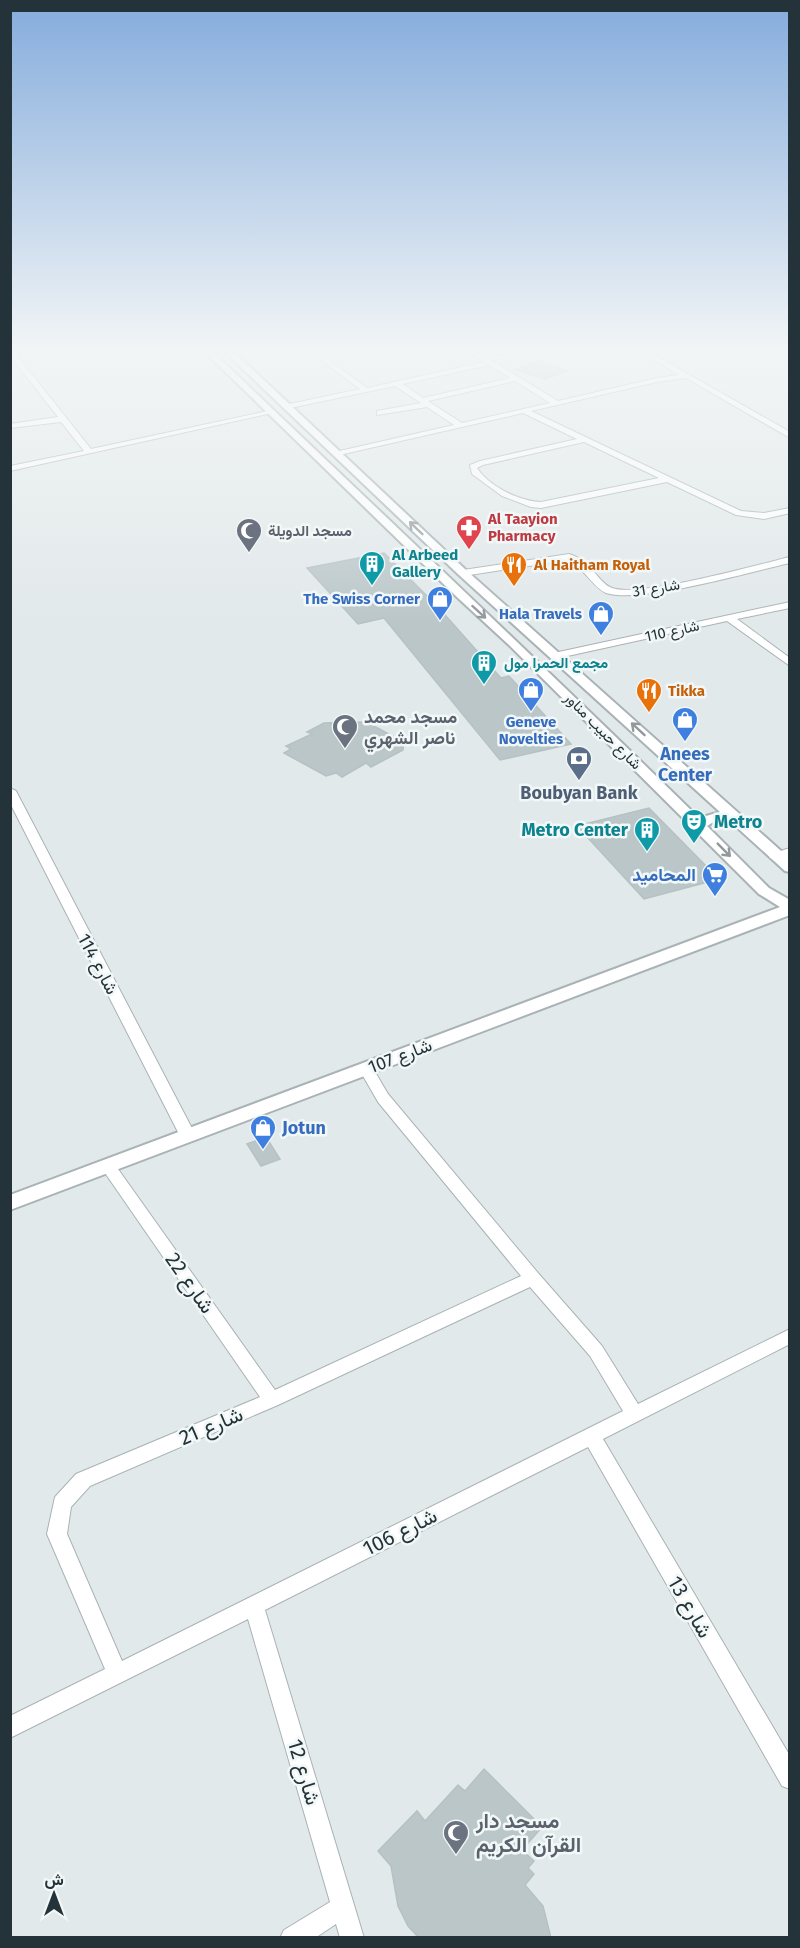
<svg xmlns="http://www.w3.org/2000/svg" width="800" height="1948" font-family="'Fira Sans',Vazirmatn,sans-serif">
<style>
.building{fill:#bac6c8;stroke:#b5c1c3;stroke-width:1.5}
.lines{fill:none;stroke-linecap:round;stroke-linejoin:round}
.minor-casing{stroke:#a9b2b5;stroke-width:2}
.tertiary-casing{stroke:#a9b2b5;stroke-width:4}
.minor{fill:#fff;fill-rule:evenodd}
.tertiary{fill:#fff;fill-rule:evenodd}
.oneway{stroke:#92999c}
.labels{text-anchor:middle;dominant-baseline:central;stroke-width:5;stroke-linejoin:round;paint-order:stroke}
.far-health-label{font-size:15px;font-weight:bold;fill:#be3a42;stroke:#f2f7f7;text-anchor:start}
.far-worship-label{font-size:15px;font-weight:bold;fill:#5b616d;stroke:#f2f7f7;text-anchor:start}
.far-culture-label{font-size:15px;font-weight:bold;fill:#0d838f;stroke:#f2f7f7;text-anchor:start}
.far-food-label{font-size:15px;font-weight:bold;fill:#c56008;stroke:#f2f7f7;text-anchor:start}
.far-street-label{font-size:15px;fill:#243339;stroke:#f2f7f7}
.far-shop-label{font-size:15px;font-weight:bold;fill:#366cbe;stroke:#f2f7f7;text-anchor:end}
.worship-label{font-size:18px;font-weight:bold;fill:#5b616d;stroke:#f2f7f7;text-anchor:start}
.shop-label{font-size:18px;font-weight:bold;fill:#366cbe;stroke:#f2f7f7}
.service-label{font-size:18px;font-weight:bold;fill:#4e5e75;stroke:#f2f7f7}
.culture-label{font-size:18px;font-weight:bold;fill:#0d838f;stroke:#f2f7f7;text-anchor:start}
.street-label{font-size:18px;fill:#243339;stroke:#f2f7f7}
.near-street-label{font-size:21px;fill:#243339;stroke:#f2f7f7}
.near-worship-label{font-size:21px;font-weight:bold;fill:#5b616d;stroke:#f2f7f7;text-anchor:start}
</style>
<rect width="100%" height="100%" fill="#e2e9ea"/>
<path class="building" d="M 538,361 L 568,371 L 545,379 L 515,370 Z
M 384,553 L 438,607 L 501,678 L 509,676 L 571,744 L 500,760 L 384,618 L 358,624 L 307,568 Z
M 366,722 L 404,742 L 403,750 L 371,767 L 366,763 L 342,777 L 336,773 L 326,776 L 284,753 L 291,749 L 286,746 L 312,734 L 307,732 L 324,723 Z
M 649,808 L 719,879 L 644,899 L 577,826 Z
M 266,1137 L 280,1159 L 261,1166 L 247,1144 Z
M 484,1769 L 542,1827 L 522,1850 L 534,1861 L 528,1868 L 534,1874 L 525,1885 L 543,1906 L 551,1938 L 419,1938 L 408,1926 L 398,1906 L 391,1866 L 378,1851 L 417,1811 L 425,1821 L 458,1785 L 465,1791 Z"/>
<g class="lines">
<defs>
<path id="minor" d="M 10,353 L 15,353 L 91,449 L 272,410 L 276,412 L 10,471 L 10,466 L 84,451 L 61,422 L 10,428 L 10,424 L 58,417 L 10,356 Z
M 312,353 L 319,353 L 367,388 L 484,362 L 471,353 L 478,353 L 485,357 L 531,353 L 528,355 L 491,360 L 558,401 L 657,378 L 679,375 L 644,353 L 651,353 L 790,432 L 790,438 L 686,378 L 657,382 L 531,411 L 741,511 L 764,513 L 790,508 L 790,513 L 764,519 L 736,515 L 667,482 L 541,508 L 531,507 L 502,496 L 472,474 L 470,465 L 480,461 L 577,439 L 523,413 L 335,456 L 335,452 L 454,425 L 427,407 L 377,415 L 377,411 L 421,403 L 395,386 L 285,409 L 285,405 L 360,389 ZM 489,365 L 510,378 L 423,398 L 403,384 ZM 515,381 L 550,403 L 462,423 L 428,401 ZM 584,442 L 659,478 L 541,502 C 519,501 490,487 477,468 L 483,465 Z
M 569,554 C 592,561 598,583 612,588 C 639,598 756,565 790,557 L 790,563 C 750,572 640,604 606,593 C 595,589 583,567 568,560 L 463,576 L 458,573 L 463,570 Z
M 790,602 L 790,608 L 737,619 L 790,658 L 790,666 L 727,621 L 554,659 L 549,656 L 554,653 Z
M 10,788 L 16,791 L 196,1136 L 193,1140 L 183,1140 L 180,1136 L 10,803 Z
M 790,848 L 790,856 L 775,861 L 769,857 L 771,854 Z
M 366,1064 L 371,1065 L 388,1094 L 538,1273 L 602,1346 L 638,1404 L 790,1329 L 790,1344 L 603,1439 L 790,1756 L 790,1789 L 782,1786 L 588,1447 L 265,1610 L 364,1938 L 340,1938 L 336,1924 L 315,1938 L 280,1938 L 284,1930 L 330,1902 L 248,1619 L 10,1738 L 10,1716 L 105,1669 L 47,1534 L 55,1497 L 76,1474 L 260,1397 L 103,1170 L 100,1166 L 103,1162 L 113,1162 L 275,1390 L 521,1276 L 378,1102 L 359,1069 L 361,1065 ZM 530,1287 L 590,1356 L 623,1411 L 122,1661 L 67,1534 L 71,1507 L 90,1486 L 278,1405 Z"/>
<path id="tertiary" d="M 206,353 L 214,353 C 376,508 539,661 699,818 L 720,812 L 459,575 L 226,353 L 235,353 L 467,571 L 790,859 L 790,872 L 785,871 L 730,821 L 715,821 L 707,826 L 769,888 L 790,900 L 790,915 L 10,1210 L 10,1195 L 780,907 L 759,894 L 509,645 L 458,598 Z"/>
</defs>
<use href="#minor" class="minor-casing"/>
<use href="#tertiary" class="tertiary-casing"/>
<use href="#minor" class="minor"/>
<use href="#tertiary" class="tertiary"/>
</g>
<defs><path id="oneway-shaft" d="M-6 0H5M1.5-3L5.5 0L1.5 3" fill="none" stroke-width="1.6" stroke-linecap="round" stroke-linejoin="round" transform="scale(1.5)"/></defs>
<g class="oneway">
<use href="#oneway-shaft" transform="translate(416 528) rotate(-136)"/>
<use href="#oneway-shaft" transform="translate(479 612) rotate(42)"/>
<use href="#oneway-shaft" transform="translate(638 729) rotate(-137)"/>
<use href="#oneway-shaft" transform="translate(724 850) rotate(45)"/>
</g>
<linearGradient id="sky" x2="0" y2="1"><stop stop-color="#85acdc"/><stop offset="0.56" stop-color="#f2f5f6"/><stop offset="1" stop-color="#f2f5f6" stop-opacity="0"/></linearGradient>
<rect width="800" height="625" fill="url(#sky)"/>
<defs>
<symbol id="pharmacy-pin" viewBox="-11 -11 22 30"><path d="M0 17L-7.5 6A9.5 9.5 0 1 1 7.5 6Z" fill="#e0444e" stroke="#f2f7f7"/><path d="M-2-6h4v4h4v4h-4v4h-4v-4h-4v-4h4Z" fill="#fff"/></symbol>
<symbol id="mosque-pin" viewBox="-11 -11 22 30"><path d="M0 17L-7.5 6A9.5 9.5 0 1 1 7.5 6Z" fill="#6b7280" stroke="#f2f7f7"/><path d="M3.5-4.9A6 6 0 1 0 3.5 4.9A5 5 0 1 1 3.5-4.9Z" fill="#fff"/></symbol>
<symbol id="building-pin" viewBox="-11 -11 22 30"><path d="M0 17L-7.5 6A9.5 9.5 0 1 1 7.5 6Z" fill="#0f9aa8" stroke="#f2f7f7"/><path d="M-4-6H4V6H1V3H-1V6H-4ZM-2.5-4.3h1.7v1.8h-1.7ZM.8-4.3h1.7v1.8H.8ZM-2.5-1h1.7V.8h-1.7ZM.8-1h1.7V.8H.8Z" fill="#fff"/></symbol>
<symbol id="restaurant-pin" viewBox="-11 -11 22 30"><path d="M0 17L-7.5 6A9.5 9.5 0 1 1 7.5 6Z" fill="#e8710a" stroke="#f2f7f7"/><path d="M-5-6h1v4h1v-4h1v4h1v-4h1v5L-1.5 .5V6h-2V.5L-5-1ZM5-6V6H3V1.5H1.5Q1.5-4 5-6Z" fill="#fff"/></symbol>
<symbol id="shop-pin" viewBox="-11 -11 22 30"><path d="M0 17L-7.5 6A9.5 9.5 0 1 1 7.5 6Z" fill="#3f7fe0" stroke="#f2f7f7"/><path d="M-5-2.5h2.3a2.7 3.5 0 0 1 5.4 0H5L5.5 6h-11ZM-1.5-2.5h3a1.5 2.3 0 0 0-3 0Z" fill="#fff"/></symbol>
<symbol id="bank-pin" viewBox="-11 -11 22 30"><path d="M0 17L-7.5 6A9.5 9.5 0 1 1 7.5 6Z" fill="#5c6f8a" stroke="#f2f7f7"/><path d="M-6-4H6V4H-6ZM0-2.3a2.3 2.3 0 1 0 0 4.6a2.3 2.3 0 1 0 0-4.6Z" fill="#fff"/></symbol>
<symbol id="theatre-pin" viewBox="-11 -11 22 30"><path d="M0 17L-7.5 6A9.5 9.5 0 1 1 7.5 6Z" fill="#0f9aa8" stroke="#f2f7f7"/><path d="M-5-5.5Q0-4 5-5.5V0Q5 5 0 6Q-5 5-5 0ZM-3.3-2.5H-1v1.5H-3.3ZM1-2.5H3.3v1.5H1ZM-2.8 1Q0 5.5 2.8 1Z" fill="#fff"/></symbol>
<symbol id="supermarket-pin" viewBox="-11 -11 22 30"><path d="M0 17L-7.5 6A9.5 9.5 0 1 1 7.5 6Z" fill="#3f7fe0" stroke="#f2f7f7"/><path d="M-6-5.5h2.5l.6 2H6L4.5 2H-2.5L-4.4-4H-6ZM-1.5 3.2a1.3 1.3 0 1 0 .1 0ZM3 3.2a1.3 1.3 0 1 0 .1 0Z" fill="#fff"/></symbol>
</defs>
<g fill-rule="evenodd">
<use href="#pharmacy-pin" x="454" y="513" width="30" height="40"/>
<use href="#mosque-pin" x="234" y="516" width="30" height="40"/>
<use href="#building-pin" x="357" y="549" width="30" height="40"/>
<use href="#restaurant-pin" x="499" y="550" width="30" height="40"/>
<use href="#shop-pin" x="425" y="584" width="30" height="40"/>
<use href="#shop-pin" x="586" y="599" width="30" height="40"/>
<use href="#building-pin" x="469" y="648" width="30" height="40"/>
<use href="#shop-pin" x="516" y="675" width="30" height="40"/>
<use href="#restaurant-pin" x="634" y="676" width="30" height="40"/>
<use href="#shop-pin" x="670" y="705" width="30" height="40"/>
<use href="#mosque-pin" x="330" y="712" width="30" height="40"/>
<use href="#bank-pin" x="564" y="744" width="30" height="40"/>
<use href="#theatre-pin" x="679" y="807" width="30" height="40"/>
<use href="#building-pin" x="632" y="815" width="30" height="40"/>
<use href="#supermarket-pin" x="700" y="860" width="30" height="40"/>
<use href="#shop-pin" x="248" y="1113" width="30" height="40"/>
<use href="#mosque-pin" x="441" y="1818" width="30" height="40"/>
</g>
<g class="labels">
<g class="far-health-label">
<text x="488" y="519">Al Taayion<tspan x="488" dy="17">Pharmacy</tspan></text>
</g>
<g class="far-worship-label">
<text x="268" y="531">مسجد الدويلة</text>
</g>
<g class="far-culture-label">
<text x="392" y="555">Al Arbeed<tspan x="392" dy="17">Gallery</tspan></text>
<text x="504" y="663">مجمع الحمرا مول</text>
</g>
<g class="far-food-label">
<text x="534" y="565">Al Haitham Royal</text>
<text x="668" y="691">Tikka</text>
</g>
<g class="far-street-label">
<text transform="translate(656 588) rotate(-9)">شارع 31</text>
<text transform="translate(672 631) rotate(-12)">شارع 110</text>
<text transform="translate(603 731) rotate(45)">شارع حبيب مناور</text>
</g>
<g class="far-shop-label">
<text x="420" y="599">The Swiss Corner</text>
<text x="582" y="614">Hala Travels</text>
<text x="531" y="722" text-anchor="middle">Geneve<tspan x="531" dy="17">Novelties</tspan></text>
</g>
<g class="worship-label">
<text x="364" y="717">مسجد محمد<tspan x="364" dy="21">ناصر الشهري</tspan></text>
</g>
<g class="shop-label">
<text x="685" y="754">Anees<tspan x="685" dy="21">Center</tspan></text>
<text x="696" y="875" text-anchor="end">المحاميد</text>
<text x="282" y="1128" text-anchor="start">Jotun</text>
</g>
<g class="service-label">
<text x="579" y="793">Boubyan Bank</text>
</g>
<g class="culture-label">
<text x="714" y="822">Metro</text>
<text x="628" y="830" text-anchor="end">Metro Center</text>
</g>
<g class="street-label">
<text transform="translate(98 964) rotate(62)">شارع 114</text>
<text transform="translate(400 1056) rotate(-21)">شارع 107</text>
</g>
<g class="near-street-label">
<text transform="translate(190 1283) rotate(55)">شارع 22</text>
<text transform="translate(211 1426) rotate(-23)">شارع 21</text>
<text transform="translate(400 1532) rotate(-27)">شارع 106</text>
<text transform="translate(690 1607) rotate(60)">شارع 13</text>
<text transform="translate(304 1772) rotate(73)">شارع 12</text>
</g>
<g class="near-worship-label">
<text x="476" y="1821">مسجد دار<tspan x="476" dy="24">القرآن الكريم</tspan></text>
</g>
</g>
<rect width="800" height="1948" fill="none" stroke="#243339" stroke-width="24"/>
<g transform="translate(54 1894)" stroke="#f2f7f7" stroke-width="4.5" paint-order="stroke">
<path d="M0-4.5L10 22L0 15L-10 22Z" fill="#243339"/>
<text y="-9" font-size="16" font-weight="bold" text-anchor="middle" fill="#243339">ش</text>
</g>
</svg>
